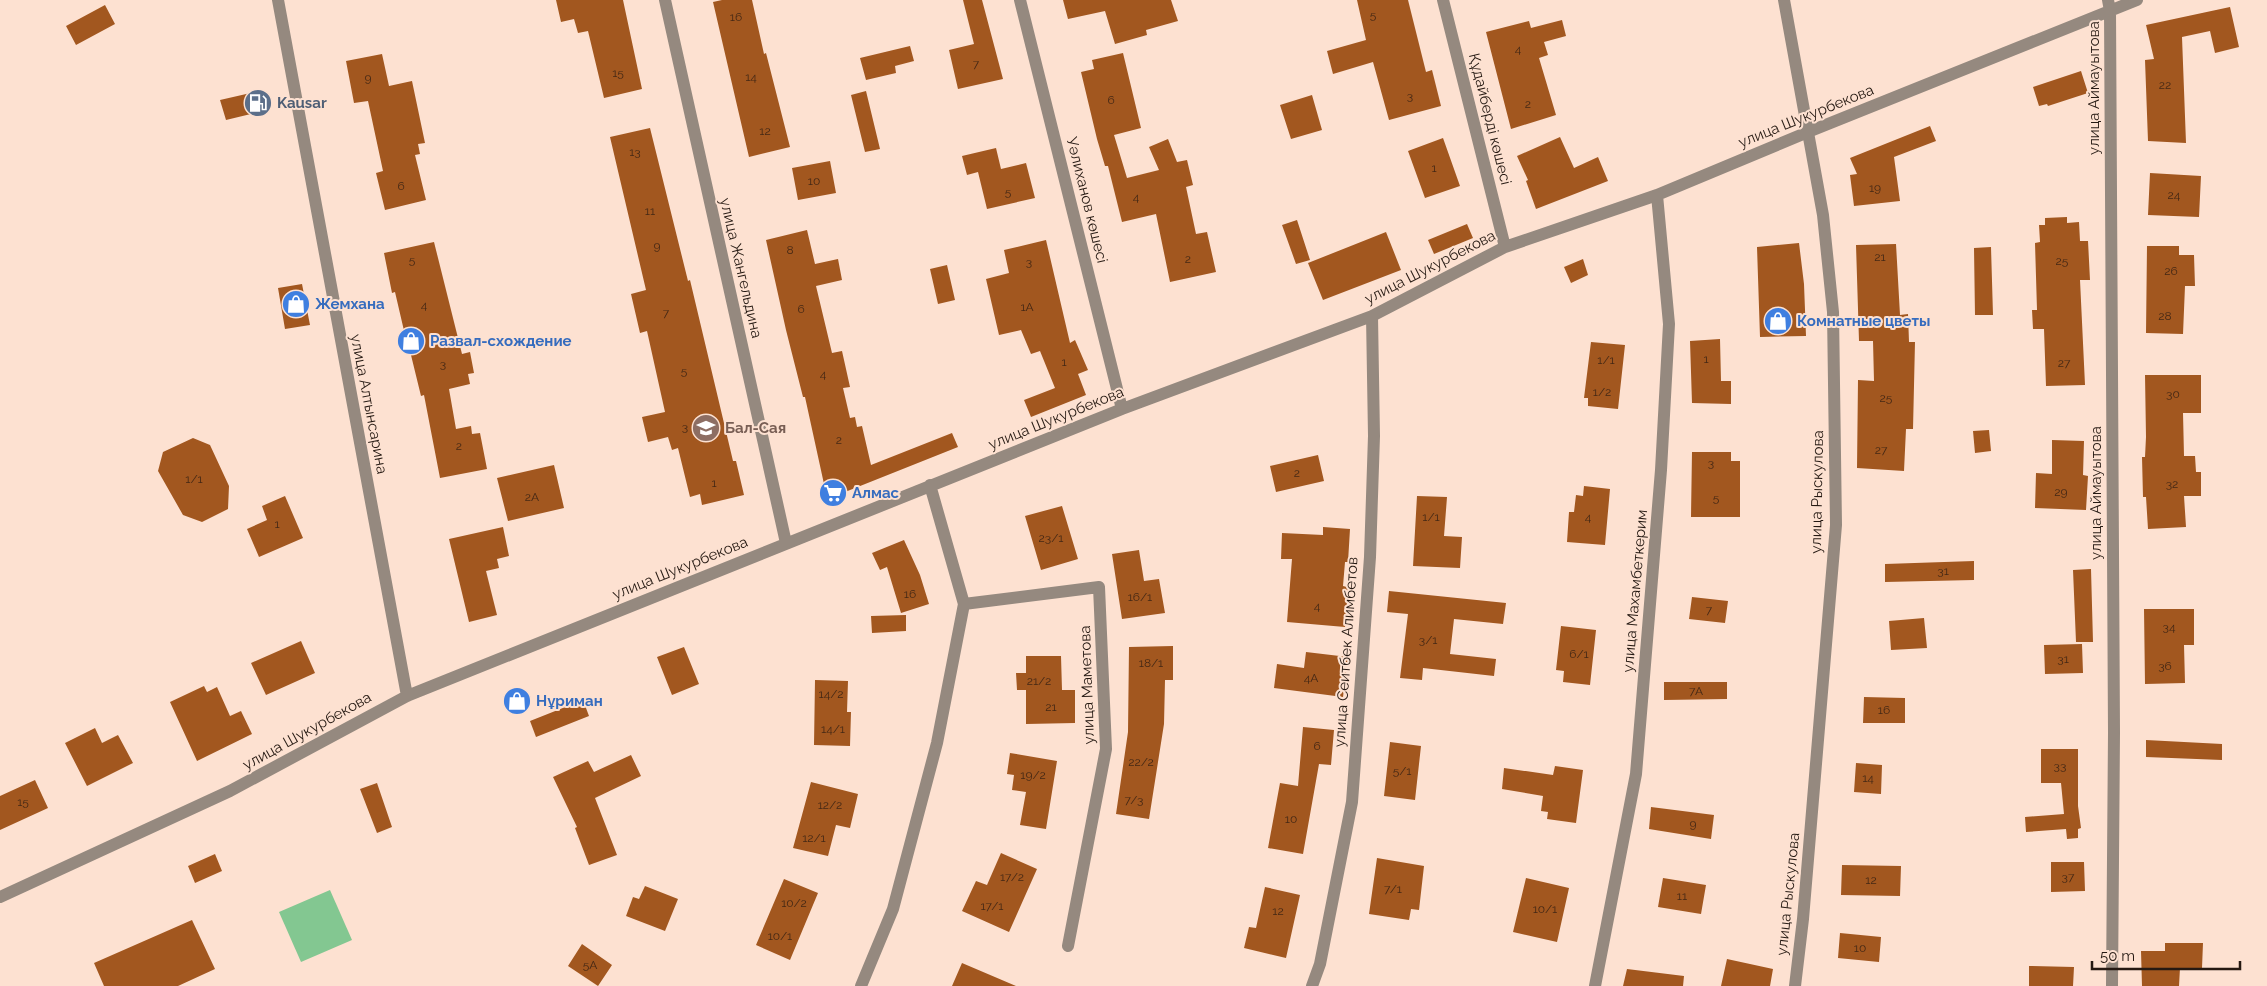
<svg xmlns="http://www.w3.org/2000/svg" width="2267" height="986" font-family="Raleway,sans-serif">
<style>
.green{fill:#83c791}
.building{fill:#a2571f}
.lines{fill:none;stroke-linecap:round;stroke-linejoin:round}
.minor{stroke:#95897f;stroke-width:12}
.labels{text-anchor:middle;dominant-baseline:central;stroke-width:4;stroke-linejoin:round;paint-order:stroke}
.number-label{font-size:12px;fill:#442815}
.street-label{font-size:15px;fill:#251912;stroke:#fde1d1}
.service-label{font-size:15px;font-weight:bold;fill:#4e5e75;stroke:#fde1d1;text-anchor:start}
.shop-label{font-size:15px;font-weight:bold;fill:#366cbe;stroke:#fde1d1;text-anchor:start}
.education-label{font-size:15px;font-weight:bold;fill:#785e54;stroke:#fde1d1;text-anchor:start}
</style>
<rect width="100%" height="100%" fill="#fde1d1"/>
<path class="green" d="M 330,890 L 352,940 L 301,962 L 279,912 Z"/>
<path class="building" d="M 556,0 L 623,0 L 642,89 L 604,98 L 588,31 L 578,33 L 574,19 L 561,22 Z
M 722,0 L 752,0 L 764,54 L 766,53 L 790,147 L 749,157 L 713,2 Z
M 963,0 L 982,0 L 1003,79 L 958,89 L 949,50 L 974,44 Z
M 1063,0 L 1171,0 L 1178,21 L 1146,30 L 1147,35 L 1115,44 L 1105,11 L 1068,19 Z
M 1357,0 L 1408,0 L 1426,72 L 1432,70 L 1441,106 L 1389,120 L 1373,62 L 1333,74 L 1327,51 L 1366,40 Z
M 105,5 L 115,24 L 76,45 L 66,26 Z
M 2230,7 L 2239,47 L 2215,53 L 2210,31 L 2182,37 L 2186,143 L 2148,141 L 2145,60 L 2154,59 L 2146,25 Z
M 1562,20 L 1566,36 L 1544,42 L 1548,55 L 1539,58 L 1556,115 L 1511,129 L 1486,32 L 1529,21 L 1531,28 Z
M 910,46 L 914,61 L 895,66 L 896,73 L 866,80 L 860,58 Z
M 1123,53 L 1141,128 L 1114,135 L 1127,178 L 1159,170 L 1149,147 L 1168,139 L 1177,162 L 1187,160 L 1193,185 L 1186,187 L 1196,234 L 1207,232 L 1216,272 L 1170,282 L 1156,214 L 1122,222 L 1108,166 L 1105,166 L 1097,139 L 1081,72 L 1094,69 L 1092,60 Z
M 382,54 L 389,86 L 412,81 L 425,143 L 418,144 L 420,154 L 415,155 L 426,200 L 385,210 L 376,173 L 383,171 L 368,101 L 354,103 L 346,61 Z
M 2081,71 L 2088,93 L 2048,106 L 2047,104 L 2039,106 L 2033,87 Z
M 263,90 L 268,110 L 226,120 L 220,100 Z
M 866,91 L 880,149 L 865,152 L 851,95 Z
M 1312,95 L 1322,130 L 1291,139 L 1280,105 Z
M 1930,126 L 1936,141 L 1894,157 L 1900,201 L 1854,206 L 1850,175 L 1857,174 L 1850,158 Z
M 650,128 L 688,281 L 690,280 L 733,461 L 736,461 L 744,495 L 702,505 L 700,494 L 690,497 L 678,448 L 672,450 L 668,437 L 648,442 L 642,417 L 665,412 L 647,331 L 640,333 L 631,294 L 646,290 L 610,137 Z
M 1560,137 L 1574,168 L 1598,157 L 1608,181 L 1536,209 L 1526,181 L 1528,180 L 1517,156 Z
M 1443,138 L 1460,186 L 1425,198 L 1408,151 Z
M 996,148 L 1001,169 L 1026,163 L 1035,198 L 987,209 L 978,172 L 967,175 L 962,156 Z
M 830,161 L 836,193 L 798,200 L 792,168 Z
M 2150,173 L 2201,176 L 2199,217 L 2148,215 Z
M 2067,217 L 2067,223 L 2079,222 L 2080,241 L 2088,241 L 2090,280 L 2080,280 L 2085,385 L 2046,386 L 2044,329 L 2033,329 L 2032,310 L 2037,310 L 2035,243 L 2040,242 L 2039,225 L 2045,225 L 2045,218 Z
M 1297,220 L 1310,260 L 1296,264 L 1282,225 Z
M 1467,224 L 1473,238 L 1434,254 L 1428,240 Z
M 807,230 L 815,264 L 838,259 L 842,280 L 816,286 L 832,353 L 842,351 L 850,387 L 843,388 L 850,418 L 855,417 L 857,427 L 862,426 L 871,465 L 952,433 L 958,447 L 830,498 L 824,484 L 805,397 L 803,397 L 786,330 L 766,240 Z
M 1386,232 L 1401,270 L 1323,300 L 1308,263 Z
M 1046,240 L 1070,343 L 1075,340 L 1088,370 L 1078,374 L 1086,395 L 1031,417 L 1024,400 L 1055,388 L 1040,351 L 1031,354 L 1021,330 L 999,335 L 986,279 L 1009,273 L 1004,250 Z
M 434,242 L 462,354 L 470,352 L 474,373 L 468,374 L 470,384 L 449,389 L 456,429 L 471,426 L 472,434 L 480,433 L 487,469 L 440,478 L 424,395 L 421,396 L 410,351 L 406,353 L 402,336 L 405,335 L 395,292 L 392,293 L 384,253 Z
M 1799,243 L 1804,284 L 1806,336 L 1760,337 L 1757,247 Z
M 1896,244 L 1900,315 L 1908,314 L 1909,342 L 1915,342 L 1913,429 L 1906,429 L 1904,471 L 1857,468 L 1858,380 L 1874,381 L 1873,341 L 1859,341 L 1856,245 Z
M 2147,246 L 2179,246 L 2179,255 L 2194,255 L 2195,286 L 2185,286 L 2183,334 L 2146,333 Z
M 1991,247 L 1993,315 L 1975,315 L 1974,248 Z
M 1583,259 L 1588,275 L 1571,283 L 1564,267 Z
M 947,265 L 955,300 L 938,304 L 930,269 Z
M 302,284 L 310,325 L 285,329 L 278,288 Z
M 1720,339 L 1721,381 L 1731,381 L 1731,404 L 1692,403 L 1690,341 Z
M 1591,342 L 1625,345 L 1618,409 L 1588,406 L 1588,398 L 1584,398 Z
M 2145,375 L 2201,375 L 2201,413 L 2183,413 L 2184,456 L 2195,456 L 2196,472 L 2201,472 L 2201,496 L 2184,496 L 2186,527 L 2148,529 L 2146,497 L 2143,497 L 2142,457 L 2145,457 L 2146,437 Z
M 1989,430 L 1991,451 L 1975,453 L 1973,431 Z
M 193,438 L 210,445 L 229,486 L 228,509 L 202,522 L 183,515 L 158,471 L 163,452 Z
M 2052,440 L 2084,441 L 2083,475 L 2088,476 L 2086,510 L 2035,508 L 2036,473 L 2052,474 Z
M 1692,452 L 1731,452 L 1731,461 L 1740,461 L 1740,517 L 1691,517 Z
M 1318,455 L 1324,481 L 1276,492 L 1270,466 Z
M 554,465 L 564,508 L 508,521 L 497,478 Z
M 1584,486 L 1610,489 L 1605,545 L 1567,542 L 1569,512 L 1574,512 L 1576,495 L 1583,496 Z
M 285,496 L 303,538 L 259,557 L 247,529 L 267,520 L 262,506 Z
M 1417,496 L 1447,497 L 1444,536 L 1462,537 L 1460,568 L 1413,566 Z
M 1062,506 L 1078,559 L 1041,570 L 1025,516 Z
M 503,527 L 509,556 L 497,559 L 499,568 L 486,571 L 497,615 L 469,622 L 449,539 Z
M 1323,527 L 1350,529 L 1348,562 L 1345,562 L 1343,586 L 1347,587 L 1348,590 L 1345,627 L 1287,622 L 1292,559 L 1281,559 L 1282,533 L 1323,535 Z
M 904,540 L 920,575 L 929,604 L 901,613 L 887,567 L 880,570 L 872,553 Z
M 1139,550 L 1144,581 L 1159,579 L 1165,613 L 1122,619 L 1112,554 Z
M 1974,561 L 1974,580 L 1885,582 L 1885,564 Z
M 2091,569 L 2093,642 L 2076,642 L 2073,570 Z
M 1389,591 L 1506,603 L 1503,624 L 1454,619 L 1450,654 L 1496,659 L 1494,676 L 1423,668 L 1422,680 L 1400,678 L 1408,614 L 1387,612 Z
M 1692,597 L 1728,601 L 1725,623 L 1689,619 Z
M 2144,609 L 2194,609 L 2194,645 L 2184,645 L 2185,683 L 2145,684 Z
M 906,615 L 906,631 L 872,633 L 871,616 Z
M 1924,618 L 1927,648 L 1891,650 L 1889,621 Z
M 1561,626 L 1596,630 L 1590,685 L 1563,682 L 1564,671 L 1556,670 Z
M 301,641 L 315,673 L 266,695 L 251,663 Z
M 2082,644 L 2083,673 L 2045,674 L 2044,645 Z
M 1173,646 L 1173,680 L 1165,680 L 1164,724 L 1149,819 L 1116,814 L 1128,732 L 1129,647 Z
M 684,647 L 699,684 L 672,695 L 657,657 Z
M 1306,652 L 1348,657 L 1343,697 L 1274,688 L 1277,664 L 1304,668 Z
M 1026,656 L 1061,656 L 1062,690 L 1075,690 L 1075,723 L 1026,724 L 1026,690 L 1017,690 L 1016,673 L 1026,673 Z
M 815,680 L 848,681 L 847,712 L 851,712 L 850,746 L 814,745 Z
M 1664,682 L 1727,682 L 1727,699 L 1664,700 Z
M 204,686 L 207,692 L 217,687 L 230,716 L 241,711 L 252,734 L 197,761 L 170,702 Z
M 1864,697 L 1905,698 L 1905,723 L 1863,723 Z
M 583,700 L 589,716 L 536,737 L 530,721 Z
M 1303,727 L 1334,730 L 1331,765 L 1319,764 L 1303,854 L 1268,848 L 1280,783 L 1298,786 Z
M 95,728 L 102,743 L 118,735 L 133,763 L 87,786 L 65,743 Z
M 2146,740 L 2222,744 L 2222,760 L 2146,757 Z
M 1390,742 L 1421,746 L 1415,800 L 1384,796 Z
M 2041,749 L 2078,749 L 2078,806 L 2081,828 L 2078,829 L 2078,838 L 2067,839 L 2066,829 L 2026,832 L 2025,817 L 2064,814 L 2061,783 L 2041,783 Z
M 1010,753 L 1057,761 L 1046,829 L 1020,825 L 1026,792 L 1012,790 L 1014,775 L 1007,774 Z
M 631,755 L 641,776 L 595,798 L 617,855 L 589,865 L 575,828 L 577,827 L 553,777 L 588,761 L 594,772 Z
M 1856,763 L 1882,765 L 1881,794 L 1854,792 Z
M 1555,766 L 1583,770 L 1576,823 L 1547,819 L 1548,812 L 1541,811 L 1543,796 L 1502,789 L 1504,768 L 1553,775 Z
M 35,780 L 48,808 L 0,830 L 0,796 Z
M 811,782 L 858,794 L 850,828 L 836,825 L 828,856 L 793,848 Z
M 377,783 L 392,827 L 377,833 L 360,789 Z
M 1651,807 L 1714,815 L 1711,839 L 1649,829 Z
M 1001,853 L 1037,869 L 1009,932 L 962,911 L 976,881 L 987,885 Z
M 215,854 L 222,871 L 195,883 L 188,866 Z
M 1377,858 L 1424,866 L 1419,910 L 1411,909 L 1409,920 L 1369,914 Z
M 2051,862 L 2084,862 L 2085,891 L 2051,892 Z
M 1842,865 L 1901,866 L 1900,896 L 1841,895 Z
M 1526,878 L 1569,888 L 1557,942 L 1513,932 Z
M 1663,878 L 1706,885 L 1701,914 L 1658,907 Z
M 784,879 L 818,893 L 790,960 L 756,945 Z
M 645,886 L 678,899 L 665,931 L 626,916 L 633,897 L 639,899 Z
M 1265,887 L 1300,895 L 1286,958 L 1244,948 L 1249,927 L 1256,928 Z
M 192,920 L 215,969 L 178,986 L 104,986 L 94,963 Z
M 1840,933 L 1881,937 L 1879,962 L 1838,958 Z
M 2165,943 L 2203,943 L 2202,968 L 2180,968 L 2179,986 L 2142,986 L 2141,951 L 2165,951 Z
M 582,944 L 612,965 L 598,986 L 568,966 Z
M 1727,959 L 1773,969 L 1770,986 L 1721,986 Z
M 962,963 L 1016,986 L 952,986 Z
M 2029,966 L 2074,967 L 2073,986 L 2029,986 Z
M 1627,969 L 1684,976 L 1683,986 L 1623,986 Z"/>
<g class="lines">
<path class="minor" d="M 278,0 L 407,696
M 665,0 L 786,543
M 1020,0 L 1122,409
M 1443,0 L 1505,247
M 1784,0 L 1823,215 L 1833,312 L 1836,525 L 1803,919 L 1795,986
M 2108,0 L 2110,11 L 2114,733 L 2112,986
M 964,604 L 1099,587 L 1106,749 L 1068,946
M 0,897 L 230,791 L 407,696 L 1122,409 L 1372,316 L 1505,247 L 1657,195 L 1808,132 L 2137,0
M 861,986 L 893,909 L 937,743 L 964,604 L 930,485
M 1312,986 L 1320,964 L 1352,802 L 1370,557 L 1374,436 L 1372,316
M 1595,986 L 1636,774 L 1661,470 L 1669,324 L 1657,195"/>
</g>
<defs>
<symbol id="fuel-disc" viewBox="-11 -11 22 22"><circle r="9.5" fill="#5c6f8a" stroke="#fde1d1"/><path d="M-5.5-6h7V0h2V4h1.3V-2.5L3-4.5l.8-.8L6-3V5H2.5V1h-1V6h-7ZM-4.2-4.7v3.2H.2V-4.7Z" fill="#fff"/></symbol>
<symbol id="shop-disc" viewBox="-11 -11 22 22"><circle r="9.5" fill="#3f7fe0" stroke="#fde1d1"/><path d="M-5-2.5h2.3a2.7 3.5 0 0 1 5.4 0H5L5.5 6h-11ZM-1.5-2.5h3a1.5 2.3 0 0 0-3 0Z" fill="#fff"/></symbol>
<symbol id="school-disc" viewBox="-11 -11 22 22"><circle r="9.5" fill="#8d6e63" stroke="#fde1d1"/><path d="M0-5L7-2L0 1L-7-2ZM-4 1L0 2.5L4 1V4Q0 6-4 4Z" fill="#fff"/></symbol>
<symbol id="supermarket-disc" viewBox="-11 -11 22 22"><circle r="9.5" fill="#3f7fe0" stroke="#fde1d1"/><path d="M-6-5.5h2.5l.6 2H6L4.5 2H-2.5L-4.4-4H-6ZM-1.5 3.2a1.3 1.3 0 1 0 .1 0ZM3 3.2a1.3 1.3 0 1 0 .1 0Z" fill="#fff"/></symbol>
</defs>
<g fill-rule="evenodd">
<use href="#fuel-disc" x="242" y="87" width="32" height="32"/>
<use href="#shop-disc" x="280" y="288" width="32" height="32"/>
<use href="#shop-disc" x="1762" y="305" width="32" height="32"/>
<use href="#shop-disc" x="395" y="325" width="32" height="32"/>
<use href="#school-disc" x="690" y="412" width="32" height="32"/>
<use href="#supermarket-disc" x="817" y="477" width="32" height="32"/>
<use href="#shop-disc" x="501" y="685" width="32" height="32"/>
</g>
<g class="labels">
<g class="number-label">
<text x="1373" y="15">5</text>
<text x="736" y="17">16</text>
<text x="1518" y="49">4</text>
<text x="976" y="64">7</text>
<text x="618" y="73">15</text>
<text x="751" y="77">14</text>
<text x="368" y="78">9</text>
<text x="2165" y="85">22</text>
<text x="1410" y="96">3</text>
<text x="1111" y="100">6</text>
<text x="1528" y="104">2</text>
<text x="765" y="131">12</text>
<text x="635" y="152">13</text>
<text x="1434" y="168">1</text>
<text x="814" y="181">10</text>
<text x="401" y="186">6</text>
<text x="1875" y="188">19</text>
<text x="1008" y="192">5</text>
<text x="2174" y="195">24</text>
<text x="1136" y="197">4</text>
<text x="650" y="211">11</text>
<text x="657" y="246">9</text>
<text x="790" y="250">8</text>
<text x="1880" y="257">21</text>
<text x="1188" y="259">2</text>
<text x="412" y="260">5</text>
<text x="2062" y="261">25</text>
<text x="1029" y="262">3</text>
<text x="2171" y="271">26</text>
<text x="424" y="305">4</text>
<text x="1027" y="307">1А</text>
<text x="801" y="309">6</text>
<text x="666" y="313">7</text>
<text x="2165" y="316">28</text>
<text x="1706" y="359">1</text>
<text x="1606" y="360">1/1</text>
<text x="1064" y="362">1</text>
<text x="2064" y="363">27</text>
<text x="443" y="364">3</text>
<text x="684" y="371">5</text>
<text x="823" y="374">4</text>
<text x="1602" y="392">1/2</text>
<text x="2173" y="394">30</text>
<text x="1886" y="398">25</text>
<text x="685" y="427">3</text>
<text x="839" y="440">2</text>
<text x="459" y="446">2</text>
<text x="1881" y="450">27</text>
<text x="1711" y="463">3</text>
<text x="1297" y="473">2</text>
<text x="194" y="479">1/1</text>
<text x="714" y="483">1</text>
<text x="2172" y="484">32</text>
<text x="2061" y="492">29</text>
<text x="532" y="497">2А</text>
<text x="1716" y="498">5</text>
<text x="1431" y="517">1/1</text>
<text x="1588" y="517">4</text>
<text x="277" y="524">1</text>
<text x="1051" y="538">23/1</text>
<text x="1943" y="571">31</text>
<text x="910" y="594">16</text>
<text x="1140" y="597">16/1</text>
<text x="1317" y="606">4</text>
<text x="1709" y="610">7</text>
<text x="2169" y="627">34</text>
<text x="1428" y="640">3/1</text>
<text x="1579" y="654">6/1</text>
<text x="2063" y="659">31</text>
<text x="1151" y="663">18/1</text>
<text x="2165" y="666">36</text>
<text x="1311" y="678">4А</text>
<text x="1039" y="681">21/2</text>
<text x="1696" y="691">7А</text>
<text x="831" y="694">14/2</text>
<text x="1051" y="707">21</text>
<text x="1884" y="710">16</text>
<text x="833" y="729">14/1</text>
<text x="1317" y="746">6</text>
<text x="1141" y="762">22/2</text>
<text x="2060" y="766">33</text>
<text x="1402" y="771">5/1</text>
<text x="1033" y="775">19/2</text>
<text x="1868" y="778">14</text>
<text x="1134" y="800">7/3</text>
<text x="23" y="802">15</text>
<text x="830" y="805">12/2</text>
<text x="1291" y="819">10</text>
<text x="1693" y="824">9</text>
<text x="814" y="838">12/1</text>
<text x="1012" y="877">17/2</text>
<text x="2068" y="877">37</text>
<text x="1871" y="880">12</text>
<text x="1393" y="889">7/1</text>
<text x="1682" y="896">11</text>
<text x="794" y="903">10/2</text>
<text x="992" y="906">17/1</text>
<text x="1545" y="909">10/1</text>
<text x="1278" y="911">12</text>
<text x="780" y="936">10/1</text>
<text x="1860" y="948">10</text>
<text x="590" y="965">5А</text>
</g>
<g class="street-label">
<text transform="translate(2094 88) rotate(-90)">улица Аймауытова</text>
<text transform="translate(1806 116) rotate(-22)">улица Шукурбекова</text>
<text transform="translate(1490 119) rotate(76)">Құдайберді көшесі</text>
<text transform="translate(1087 200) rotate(76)">Уәлиханов көшесі</text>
<text transform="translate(1430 267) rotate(-27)">улица Шукурбекова</text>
<text transform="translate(741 268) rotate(77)">улица Жангельдина</text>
<text transform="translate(369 404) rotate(79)">улица Алтынсарина</text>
<text transform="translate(1056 418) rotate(-22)">улица Шукурбекова</text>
<text transform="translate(1817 492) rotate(-89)">улица Рыскулова</text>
<text transform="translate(2096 493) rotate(-90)">улица Аймауытова</text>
<text transform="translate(680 568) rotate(-22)">улица Шукурбекова</text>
<text transform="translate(1635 591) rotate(-85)">улица Махамбеткерим</text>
<text transform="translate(1346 652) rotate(-86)">улица Сеитбек Алимбетов</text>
<text transform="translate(1087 685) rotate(-92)">улица Маметова</text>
<text transform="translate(307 731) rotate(-29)">улица Шукурбекова</text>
<text transform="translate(1788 894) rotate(-84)">улица Рыскулова</text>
</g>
<g class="service-label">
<text x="277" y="103">Kausar</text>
</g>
<g class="shop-label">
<text x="315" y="304">Жемхана</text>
<text x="1797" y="321">Комнатные цветы</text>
<text x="430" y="341">Развал-схождение</text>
<text x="852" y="493">Алмас</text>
<text x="536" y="701">Нұриман</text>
</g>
<g class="education-label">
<text x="725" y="428">Бал-Сая</text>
</g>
</g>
<path d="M2092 961v8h148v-8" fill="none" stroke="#251912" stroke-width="2.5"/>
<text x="2100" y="961" font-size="15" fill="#251912" stroke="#fde1d1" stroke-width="4" paint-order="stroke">50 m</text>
</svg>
